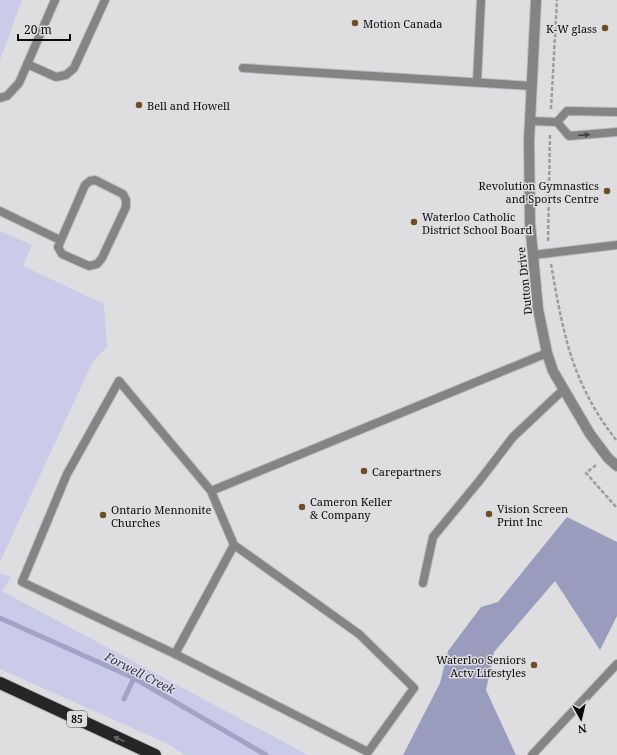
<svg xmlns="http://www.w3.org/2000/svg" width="617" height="755" font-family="'Noto Serif',serif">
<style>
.green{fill:#c9cbe8}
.forest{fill:#9a9cbe}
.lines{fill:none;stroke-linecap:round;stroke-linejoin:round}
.stream{stroke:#a2a3c6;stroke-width:5}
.service-casing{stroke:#bcbcbf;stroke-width:10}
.minor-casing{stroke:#bcbcbf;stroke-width:12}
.motorway-casing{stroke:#bcbcbf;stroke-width:14}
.path{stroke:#9d9d9f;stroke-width:2.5;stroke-dasharray:4 2;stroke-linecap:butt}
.service{stroke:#848485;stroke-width:8}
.minor{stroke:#848485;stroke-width:10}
.motorway{stroke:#242527;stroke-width:12}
.oneway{fill:#414142}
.oneway2{fill:#656668}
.poi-dot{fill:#6e4f24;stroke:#dedee1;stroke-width:1.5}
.labels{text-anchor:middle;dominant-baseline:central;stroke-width:3;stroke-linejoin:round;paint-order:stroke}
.shield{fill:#dedee1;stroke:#4a4a4c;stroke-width:1}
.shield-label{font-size:10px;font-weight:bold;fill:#0b0b0c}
.poi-label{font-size:11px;fill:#0b0b0c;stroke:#dedee1;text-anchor:start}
.street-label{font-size:11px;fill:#0b0b0c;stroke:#dedee1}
.water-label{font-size:12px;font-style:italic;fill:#302e5c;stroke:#dedee1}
</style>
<rect width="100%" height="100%" fill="#dedee1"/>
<path class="green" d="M 0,0 L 22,0 L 0,60 Z
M 0,231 L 32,245 L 23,266 L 104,304 L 107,347 L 93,361 L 0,562 Z
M 0,573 L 11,577 L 2,591 L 308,755 L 185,755 L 166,743 L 0,669 Z"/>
<path class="forest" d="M 567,517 L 617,542 L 617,616 L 600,650 L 555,581 L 494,652 L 486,690 L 516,755 L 403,755 L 440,683 L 448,651 L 481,607 L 498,602 Z"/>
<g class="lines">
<path class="stream" d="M 0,618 L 134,678 L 266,755
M 124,699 L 134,678"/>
<defs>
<path id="service" d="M 27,64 L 56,77 L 66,75 L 74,68 L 105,0
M 243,68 L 532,86
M 477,82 L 481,0
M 0,98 L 7,96 L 19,83 L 55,0
M 530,121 L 557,122 L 569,136 L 617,132
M 557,122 L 567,111 L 617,112
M 95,180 L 123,194 L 126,200 L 126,207 L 102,258 L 97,264 L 89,266 L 62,254 L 58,247 L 85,185 L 90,181 Z
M 0,211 L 60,240
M 533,255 L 617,245
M 211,491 L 234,545 L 175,654 L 22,582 L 67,474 L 119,381 L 211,491 L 547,353
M 423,583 L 433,537 L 480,480 L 513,437 L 564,389
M 175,654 L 368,752 L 414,688 L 359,634 L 234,545
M 532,755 L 617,664"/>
<path id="minor" d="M 536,0 L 529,141 L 530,223 L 538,309 L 547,353 L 553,371 L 590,434 L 608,458 L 617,466"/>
<path id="motorway" d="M 0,683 L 155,755"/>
</defs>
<use href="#service" class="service-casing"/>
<use href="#minor" class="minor-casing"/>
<use href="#motorway" class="motorway-casing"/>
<path class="path" d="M 551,109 L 557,0
M 548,241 L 550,134
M 551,264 C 555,287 559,311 565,334 C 574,373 592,410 617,441
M 596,465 L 586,473 L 617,508"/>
<use href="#service" class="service"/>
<use href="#minor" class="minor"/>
<use href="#motorway" class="motorway"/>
</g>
<defs><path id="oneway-solid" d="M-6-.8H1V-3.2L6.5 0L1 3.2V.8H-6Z"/></defs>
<use class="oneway" href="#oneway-solid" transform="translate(584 135) rotate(-5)"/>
<use class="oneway2" href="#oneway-solid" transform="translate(119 739) rotate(-155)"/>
<g class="poi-dot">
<circle cx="355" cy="23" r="4"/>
<circle cx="605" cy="28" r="4"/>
<circle cx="139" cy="105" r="4"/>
<circle cx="607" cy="191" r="4"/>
<circle cx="414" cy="222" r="4"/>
<circle cx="364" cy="471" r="4"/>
<circle cx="302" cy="507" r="4"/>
<circle cx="489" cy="514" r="4"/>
<circle cx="103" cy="515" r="4"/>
<circle cx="534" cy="665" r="4"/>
</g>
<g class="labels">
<rect class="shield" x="67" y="711" width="20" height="16" rx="3"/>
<g class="shield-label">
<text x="77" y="719">85</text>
</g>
<g class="poi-label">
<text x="363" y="23">Motion Canada</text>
<text x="597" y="28" text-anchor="end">K-W glass</text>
<text x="147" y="105">Bell and Howell</text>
<text x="599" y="185" text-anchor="end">Revolution Gymnastics<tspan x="599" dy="13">and Sports Centre</tspan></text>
<text x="422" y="216">Waterloo Catholic<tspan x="422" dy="13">District School Board</tspan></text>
<text x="372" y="471">Carepartners</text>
<text x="310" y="501">Cameron Keller<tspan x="310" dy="13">&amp; Company</tspan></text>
<text x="497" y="508">Vision Screen<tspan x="497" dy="13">Print Inc</tspan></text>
<text x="111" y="509">Ontario Mennonite<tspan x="111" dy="13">Churches</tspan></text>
<text x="526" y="659" text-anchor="end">Waterloo Seniors<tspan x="526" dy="13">Actv Lifestyles</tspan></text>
</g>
<g class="street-label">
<text transform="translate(524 281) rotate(-96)">Dutton Drive</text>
</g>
<g class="water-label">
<text transform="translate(140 673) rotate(27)">Forwell Creek</text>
</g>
</g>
<g transform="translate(581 719) rotate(172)" stroke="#dedee1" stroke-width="3" paint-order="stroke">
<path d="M0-3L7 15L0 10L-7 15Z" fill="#0b0b0c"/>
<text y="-6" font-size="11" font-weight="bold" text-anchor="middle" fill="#0b0b0c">N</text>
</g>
<path d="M18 34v6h52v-6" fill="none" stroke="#0b0b0c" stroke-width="2"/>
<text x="24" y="34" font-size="12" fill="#0b0b0c" stroke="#dedee1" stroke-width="3" paint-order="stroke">20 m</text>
</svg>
